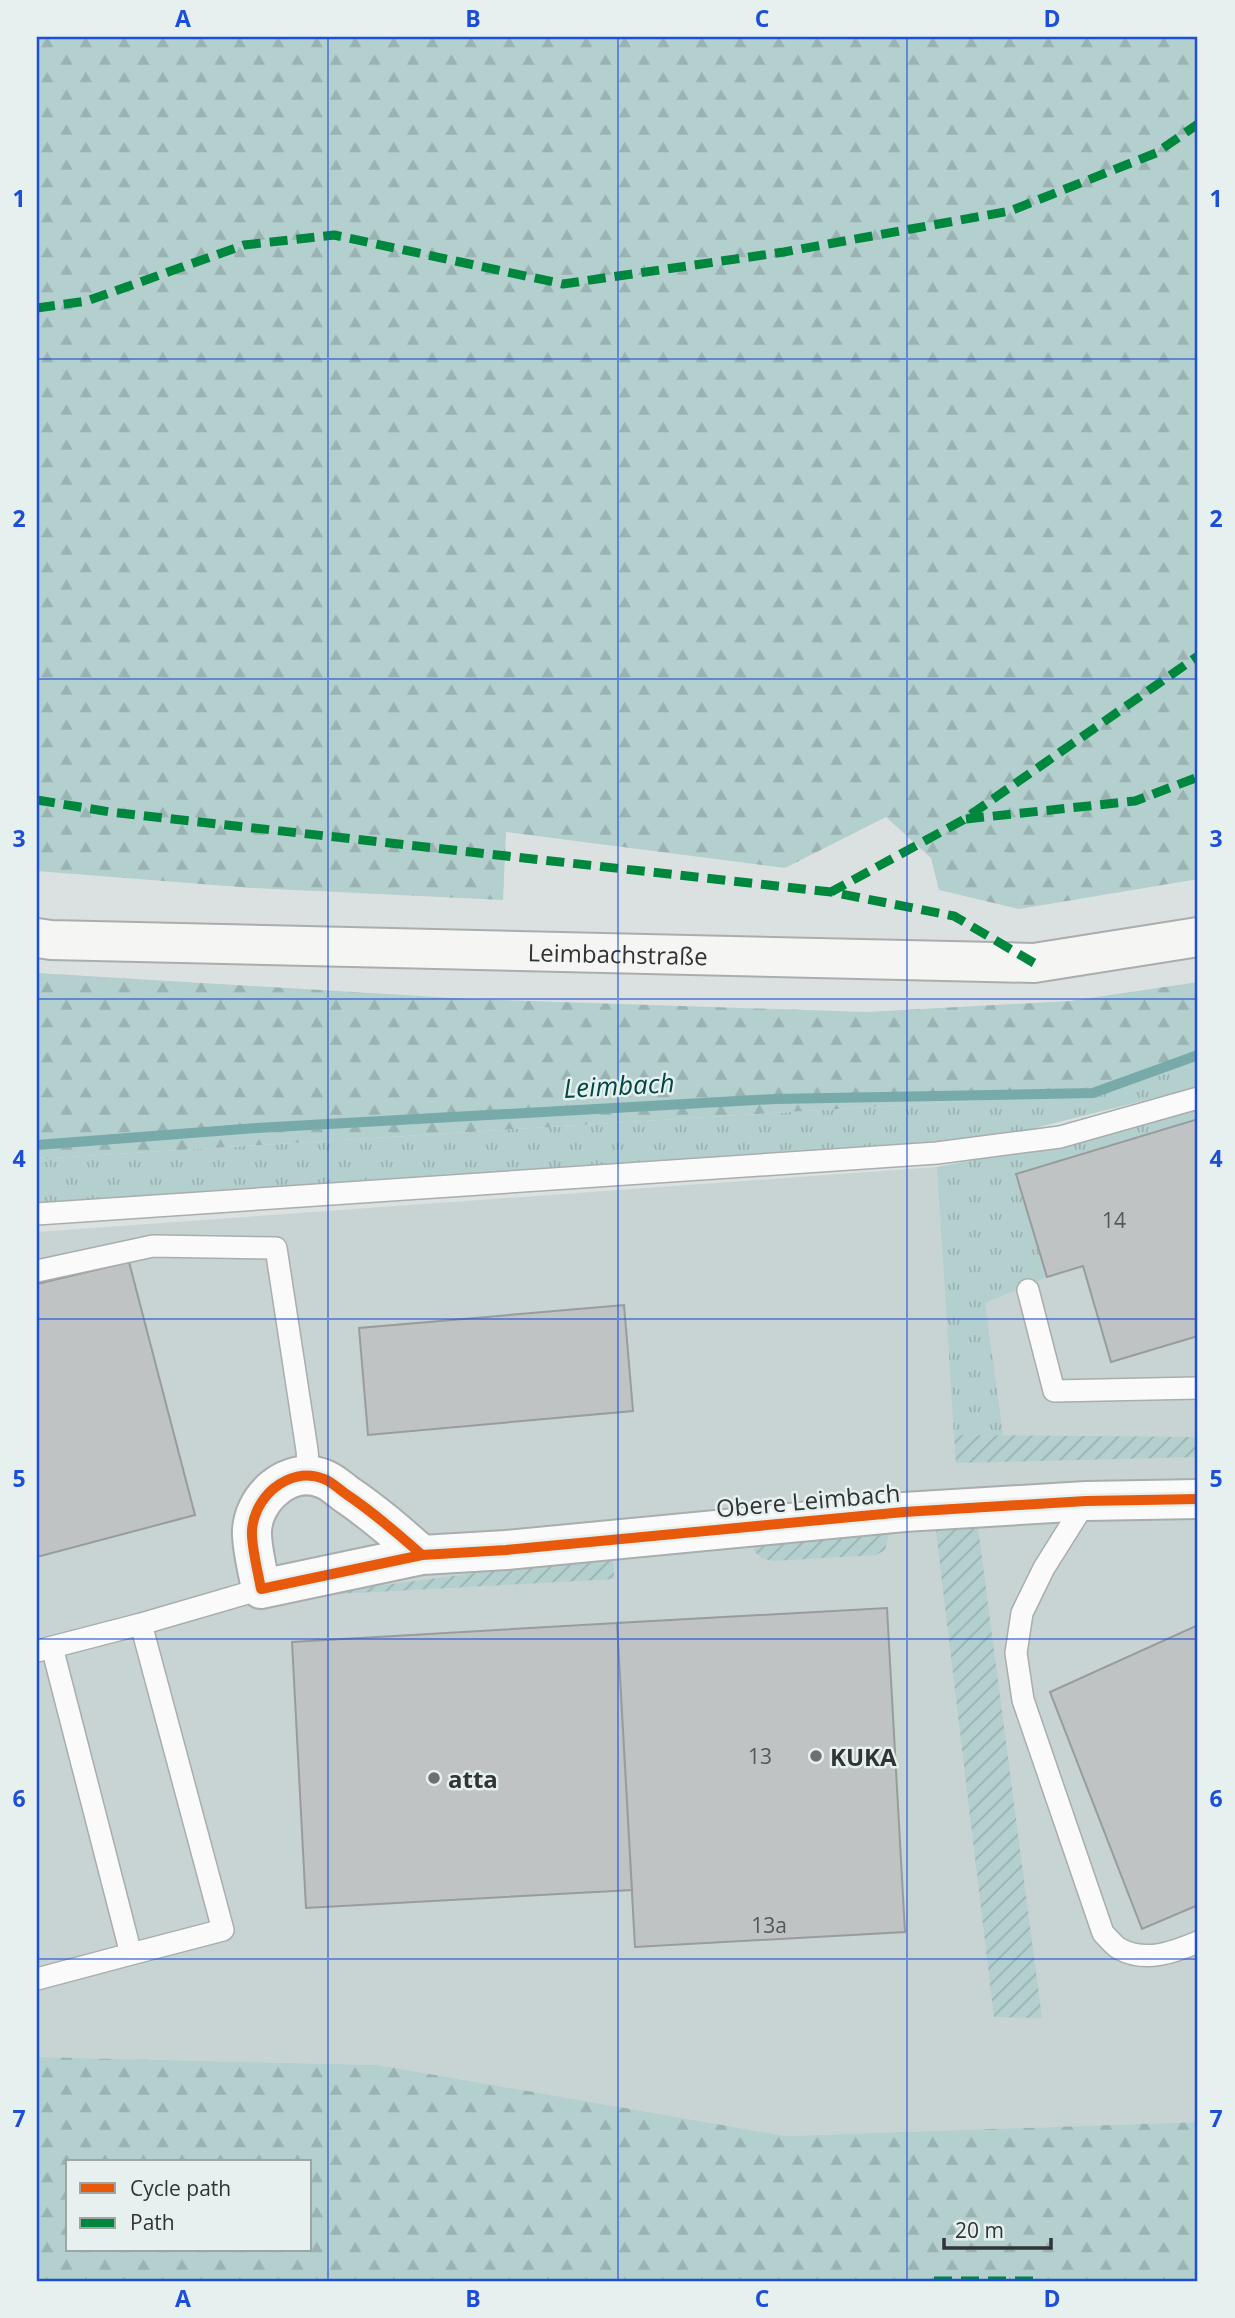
<svg xmlns="http://www.w3.org/2000/svg" width="1235" height="2318" font-family="'Open Sans',sans-serif">
<style>
.built{fill:#c7d4d3}
.grass{fill:url(#grass-tufts)}
.forest{fill:url(#forest-firs);fill-rule:evenodd}
.garden{fill:url(#garden-furrows)}
.lines{fill:none;stroke-linecap:round;stroke-linejoin:round}
.stream{stroke:#77aaa9;stroke-width:10}
.building{fill:#bfc3c3;stroke:#989c9c;stroke-width:2}
.lane-casing{stroke:#a9adad;stroke-width:24}
.street-casing{stroke:#a9adad;stroke-width:42}
.secondary-casing{stroke:#a9adad;stroke-width:42}
.lane{stroke:#fafafa;stroke-width:21}
.street{stroke:#fafafa;stroke-width:38}
.secondary{stroke:#f5f5f3;stroke-width:38}
.quiet{stroke:#00873e;stroke-width:9;stroke-dasharray:18 9;stroke-linecap:butt}
.cycleway-casing{stroke:#e6f0ef;stroke-width:15}
.cycleway{stroke:#e8590c;stroke-width:10}
.grid{fill:none;stroke:#1d4ed8;stroke-width:2;stroke-opacity:0.55}
.poi-dot{fill:#6c7170;stroke:#e6f0ef;stroke-width:2.5}
.labels{text-anchor:middle;dominant-baseline:central;stroke-width:5;stroke-linejoin:round;paint-order:stroke}
.number-label{font-size:21px;fill:#545858}
.street-label{font-size:24px;fill:#313434;stroke:#e6f0ef}
.poi-label{font-size:24px;font-weight:bold;fill:#313434;stroke:#e6f0ef;text-anchor:start}
.water-label{font-size:26px;font-style:italic;fill:#004645;stroke:#e6f0ef}
.neatline{fill:none;stroke:#1d4ed8;stroke-width:2.5}
.grid-label{font-size:23px;text-anchor:middle;font-weight:bold;fill:#1d4ed8}
</style>
<defs>
<pattern id="grass-tufts" width="24" height="20" patternUnits="userSpaceOnUse" patternTransform="scale(1.75)"><rect width="24" height="20" fill="#b3cfce"/><path d="M3 7l-1-3M5 7V3M7 7l1-3M15 17l-1-3M17 17v-4M19 17l1-3" fill="none" stroke="#9ab2b2"/></pattern>
<pattern id="forest-firs" width="22" height="20" patternUnits="userSpaceOnUse" patternTransform="scale(1.75)"><rect width="22" height="20" fill="#b3cfce"/><path d="M5 1l3.5 6h-7zM16 11l3.5 6h-7z" fill="#9ab2b2"/></pattern>
<pattern id="garden-furrows" width="10" height="10" patternUnits="userSpaceOnUse" patternTransform="scale(1.75)"><rect width="10" height="10" fill="#b3cfce"/><path d="M-1 1l2-2M0 10L10 0M9 11l2-2" fill="none" stroke="#9ab2b2"/></pattern>
</defs>
<rect width="100%" height="100%" fill="#dbe1e0"/>
<path class="built" d="M 1198,1109 L 1198,2122 L 786,2136 L 378,2065 L 37,2057 L 37,1232 L 937,1167 L 1008,1154 Z"/>
<path class="grass" d="M 1198,1065 L 1198,1087 L 999,1137 L 37,1203 L 37,1159 L 1093,1093 Z
M 1198,1109 L 1198,1119 L 1017,1174 L 1047,1277 L 985,1303 L 1003,1435 L 954,1435 L 937,1167 L 1008,1154 Z"/>
<path class="forest" d="M 37,37 L 1198,37 L 1198,879 L 1019,909 L 939,890 L 931,858 L 886,817 L 785,868 L 506,832 L 503,900 L 252,888 L 37,871 Z
M 37,973 L 470,999 L 866,1012 L 1070,1001 L 1198,982 L 1198,1065 L 1093,1093 L 37,1159 Z
M 37,2057 L 378,2065 L 786,2136 L 1198,2122 L 1198,2281 L 37,2281 ZM 68,2162 L 310,2162 L 310,2250 L 68,2250 Z"/>
<path class="garden" d="M 954,1435 L 1198,1437 L 1198,1457 L 956,1463 Z
M 978,1528 L 1042,2018 L 994,2017 L 936,1531 Z
M 889,1534 L 885,1550 L 876,1555 L 772,1561 L 760,1557 L 754,1551 L 754,1545 Z
M 613,1555 L 614,1579 L 301,1596 Z"/>
<g class="lines">
<path class="stream" d="M 37,1145 L 257,1128 L 775,1099 L 1093,1093 L 1198,1055"/>
</g>
<path class="building" d="M 1198,1119 L 1198,1336 L 1111,1362 L 1083,1266 L 1047,1277 L 1016,1174 Z
M 129,1262 L 195,1515 L 37,1557 L 37,1284 Z
M 624,1305 L 633,1411 L 368,1435 L 359,1328 Z
M 887,1608 L 905,1932 L 635,1947 L 617,1623 Z
M 617,1623 L 632,1890 L 306,1908 L 292,1642 Z
M 1198,1625 L 1198,1905 L 1142,1929 L 1050,1692 Z"/>
<g class="lines">
<defs>
<path id="lane" d="M 37,1214 L 937,1153 L 1060,1137 L 1198,1098
M 37,1271 L 153,1246 L 276,1248 L 307,1450 L 309,1475
M 1028,1290 L 1054,1391 L 1198,1388
M 1086,1501 L 1044,1568 L 1022,1613 L 1016,1653 L 1023,1700 L 1103,1933 C 1108,1938 1114,1946 1120,1949 C 1146,1963 1174,1952 1198,1942
M 37,1651 L 141,1624 L 261,1589
M 131,1954 L 223,1930 L 141,1624
M 37,1979 L 131,1954 L 52,1647"/>
<path id="street" d="M 422,1555 C 397,1533 373,1512 346,1494 C 339,1489 332,1482 324,1479 C 288,1464 250,1500 252,1536 C 253,1554 258,1572 261,1589 L 422,1555 L 506,1550 L 904,1512 L 1086,1501 L 1198,1499"/>
<g id="secondary">
<path id="s1" d="M 37,938 L 51,940 L 1034,963 L 1198,937"/>
</g>
</defs>
<use href="#lane" class="lane-casing"/>
<use href="#street" class="street-casing"/>
<use href="#secondary" class="secondary-casing"/>
<use href="#lane" class="lane"/>
<use href="#street" class="street"/>
<use href="#secondary" class="secondary"/>
<path class="quiet" d="M 37,308 L 87,301 L 244,245 L 334,235 L 563,284 L 784,252 L 1010,211 L 1156,153 L 1198,124
M 37,800 L 110,812 L 831,892
M 966,819 L 1135,801 L 1198,777
M 1034,963 L 954,916 L 831,892 L 963,820 L 1198,656
M 934,2281 L 1040,2281"/>
<defs>
<path id="cycleway" d="M 422,1555 C 397,1533 373,1512 346,1494 C 339,1489 332,1482 324,1479 C 288,1464 250,1500 252,1536 C 253,1554 258,1572 261,1589 L 422,1555 L 506,1550 L 904,1512 L 1086,1501 L 1198,1499"/>
</defs>
<use href="#cycleway" class="cycleway-casing"/>
<use href="#cycleway" class="cycleway"/>
</g>
<path class="grid" d="M 328,37 L 328,2281M 618,37 L 618,2281M 907,37 L 907,2281M 37,359 L 1198,359M 37,679 L 1198,679M 37,999 L 1198,999M 37,1319 L 1198,1319M 37,1639 L 1198,1639M 37,1959 L 1198,1959"/>
<g class="poi-dot">
<circle cx="816" cy="1756" r="7"/>
<circle cx="434" cy="1778" r="7"/>
</g>
<g class="labels">
<g class="number-label">
<text x="1114" y="1220">14</text>
<text x="760" y="1756">13</text>
<text x="769" y="1925">13a</text>
</g>
<g class="street-label">
<text stroke="none"><textPath href="#s1" startOffset="581">Leimbachstraße</textPath></text>
<text transform="translate(808 1500) rotate(-5)">Obere Leimbach</text>
</g>
<g class="poi-label">
<text x="830" y="1756">KUKA</text>
<text x="448" y="1778">atta</text>
</g>
<g class="water-label">
<text transform="translate(619 1085) rotate(-3)">Leimbach</text>
</g>
</g>
<rect width="1235" height="2318" fill="none" stroke="#e6f0ef" stroke-width="77"/>
<rect x="66" y="2160" width="245" height="91" fill="#e6f0ef" stroke="#9ea5a4" stroke-width="2"/>
<rect x="80" y="2183" width="35" height="10" fill="#e8590c" stroke="#9ea5a4" stroke-width="2"/>
<text x="130" y="2196" font-size="21" fill="#313434">Cycle path</text>
<rect x="80" y="2218" width="35" height="10" fill="#00873e" stroke="#9ea5a4" stroke-width="2"/>
<text x="130" y="2230" font-size="21" fill="#313434">Path</text>
<path d="M944 2238v10h107v-10" fill="none" stroke="#313434" stroke-width="3.5"/>
<text x="955" y="2238" font-size="21" fill="#313434" stroke="#e6f0ef" stroke-width="5" paint-order="stroke">20 m</text>
<rect x="38" y="38" width="1158" height="2242" class="neatline"/>
<g class="grid-label">
<text x="183" y="27">A</text>
<text x="473" y="27">B</text>
<text x="762" y="27">C</text>
<text x="1052" y="27">D</text>
<text x="19" y="207">1</text>
<text x="1216" y="207">1</text>
<text x="19" y="527">2</text>
<text x="1216" y="527">2</text>
<text x="19" y="847">3</text>
<text x="1216" y="847">3</text>
<text x="19" y="1167">4</text>
<text x="1216" y="1167">4</text>
<text x="19" y="1487">5</text>
<text x="1216" y="1487">5</text>
<text x="19" y="1807">6</text>
<text x="1216" y="1807">6</text>
<text x="19" y="2127">7</text>
<text x="1216" y="2127">7</text>
<text x="183" y="2307">A</text>
<text x="473" y="2307">B</text>
<text x="762" y="2307">C</text>
<text x="1052" y="2307">D</text>
</g>
</svg>
